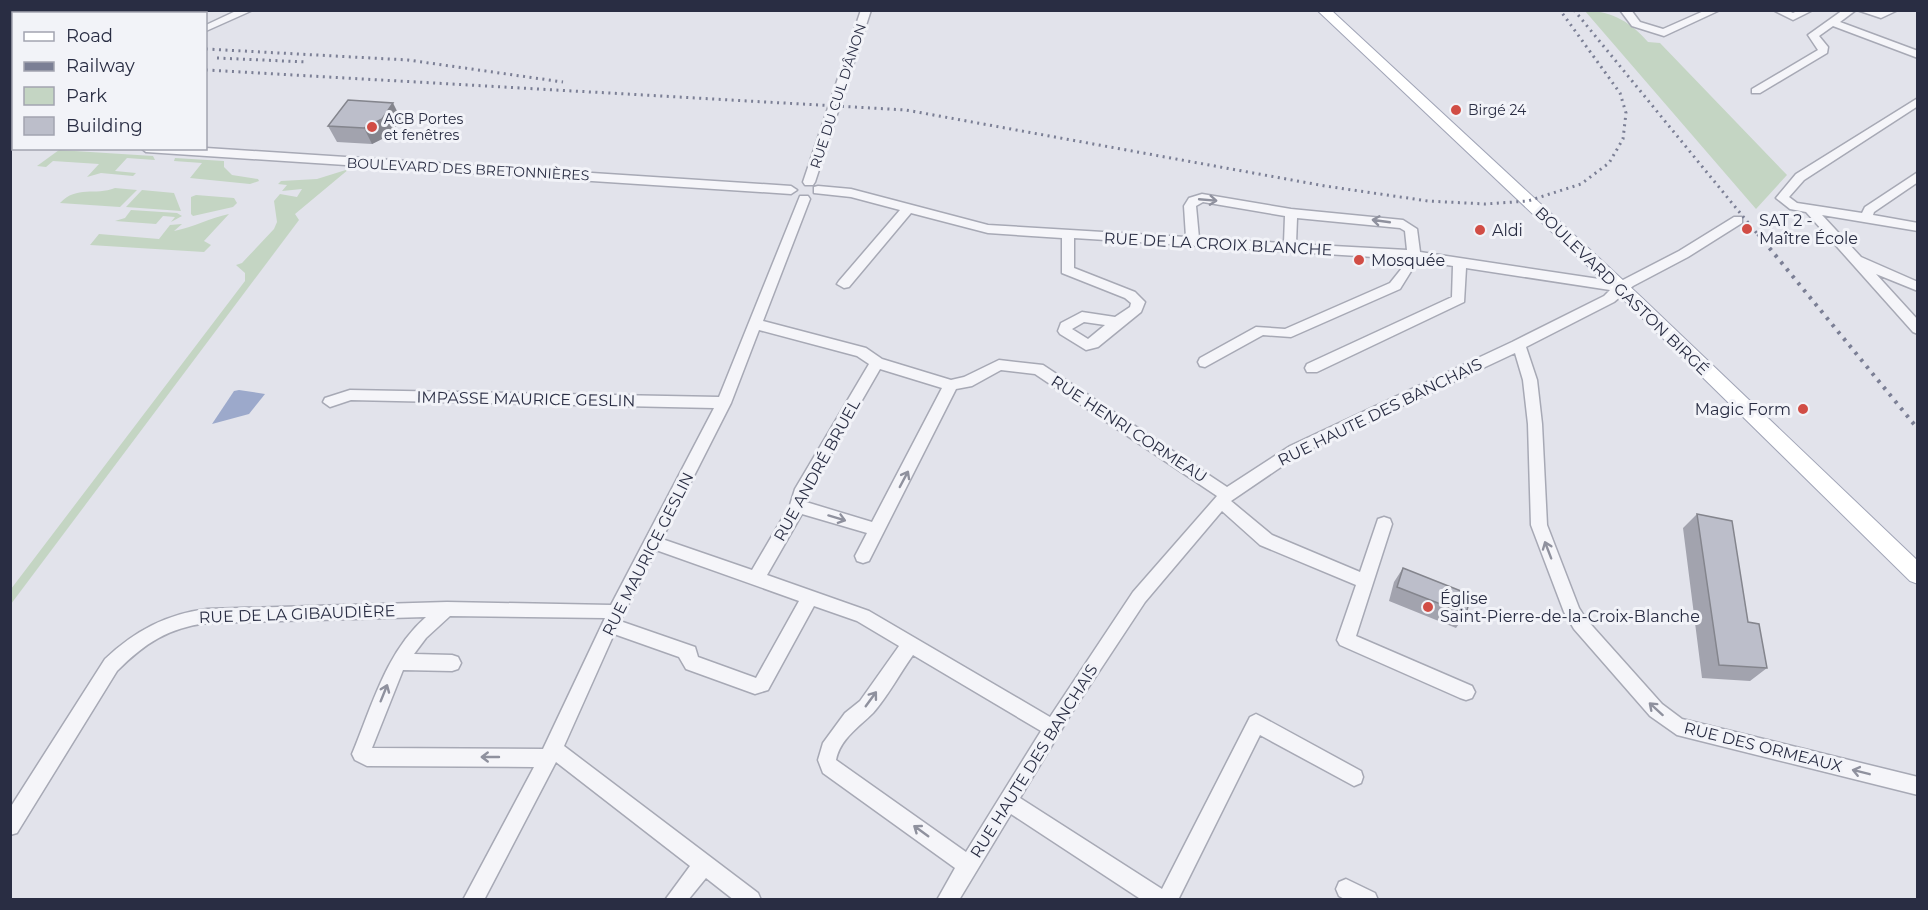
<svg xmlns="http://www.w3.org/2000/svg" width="1928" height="910" font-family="Montserrat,sans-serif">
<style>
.green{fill:#c4d5c3}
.water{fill:#9ca9cb}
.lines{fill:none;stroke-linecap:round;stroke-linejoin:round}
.minor-casing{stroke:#a7a9b5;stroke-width:3}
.major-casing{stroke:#a1a5b7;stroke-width:2}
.minor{fill:#f5f5f9;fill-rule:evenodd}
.major{fill:#fff;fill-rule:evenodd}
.rail-far1{stroke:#7b7f95;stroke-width:3;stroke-dasharray:2 4.5;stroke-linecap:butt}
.rail{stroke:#7b7f95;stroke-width:4;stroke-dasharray:3 6;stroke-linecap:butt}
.wall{fill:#a2a3ae}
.shaded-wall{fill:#84858d}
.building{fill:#bcbeca;stroke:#84858d;stroke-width:1.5}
.oneway{stroke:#8f919e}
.poi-dot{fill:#d14d45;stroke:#f2f3f8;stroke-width:2}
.labels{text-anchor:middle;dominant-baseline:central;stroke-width:6;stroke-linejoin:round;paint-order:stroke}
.far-street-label{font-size:14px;fill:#292d43;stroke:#f2f3f8}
.far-poi-label{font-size:14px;fill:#292d43;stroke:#f2f3f8;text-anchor:start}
.poi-label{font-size:16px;fill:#292d43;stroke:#f2f3f8;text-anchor:start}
.street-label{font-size:16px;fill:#292d43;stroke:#f2f3f8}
</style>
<rect width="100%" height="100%" fill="#e2e3eb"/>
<path class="green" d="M 1585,11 C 1611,10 1632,23 1648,42 L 1660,43 L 1787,175 L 1756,209 Z
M 59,150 L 153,156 L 155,160 L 127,158 L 115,171 L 136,173 L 133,176 L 101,173 L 87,177 L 99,164 L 53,161 L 46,167 L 37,166 Z
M 175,158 L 224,161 L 224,167 L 232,175 L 258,179 L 259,181 L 250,184 L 190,178 L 202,163 L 174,161 Z
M 349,169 L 295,214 L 299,220 L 11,604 L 11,589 L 245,281 L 245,273 L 236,265 L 242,263 L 274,229 L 277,222 L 274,201 L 280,194 L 297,197 L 302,189 L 282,191 L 287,185 L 278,184 L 281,181 L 317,179 Z
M 115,188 L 137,190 L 120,207 L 60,203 C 77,185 95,196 115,188 Z
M 142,190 L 174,193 L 181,211 L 126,207 Z
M 196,195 L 234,198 L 237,203 L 233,207 L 193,216 L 191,214 L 191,197 Z
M 131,210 L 177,213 L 182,216 L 171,222 L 175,217 L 163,216 L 156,224 L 115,221 L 125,218 Z
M 229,214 L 204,241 L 211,245 L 204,252 L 90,245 L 99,234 L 159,239 L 170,225 L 182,224 L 174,231 C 194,227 210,218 229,214 Z"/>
<path class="water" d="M 239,390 L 265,394 L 249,414 L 212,424 L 234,391 Z"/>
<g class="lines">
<defs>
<path id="minor" d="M 21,10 L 33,10 L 36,14 L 24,14 Z
M 238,10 L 253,10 L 206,31 L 206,25 Z
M 861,10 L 871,10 L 815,182 L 813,185 L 805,185 L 803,182 Z
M 1620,10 L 1631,10 L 1640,22 L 1663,29 L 1706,10 L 1720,10 L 1664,36 L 1632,26 Z
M 1773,10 L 1787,10 L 1793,13 L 1799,10 L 1811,11 L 1793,20 Z
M 1843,10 L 1856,10 L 1840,22 L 1918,51 L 1918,58 L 1833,26 L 1819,36 L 1828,47 L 1827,53 L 1760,93 L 1752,93 L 1752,89 L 1818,50 L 1808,35 Z
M 1857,10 L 1898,10 L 1881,18 Z
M 1918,98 L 1918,106 L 1804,180 L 1789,197 L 1797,203 L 1862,213 L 1865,207 L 1918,172 L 1918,182 L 1874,212 L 1873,215 L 1918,223 L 1918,231 L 1822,215 L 1861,257 L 1918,282 L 1918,291 L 1876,274 L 1918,320 L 1918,334 L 1913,332 L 1806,212 L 1790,209 L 1776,198 L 1796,174 Z
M 14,116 L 14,123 L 10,123 L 10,117 Z
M 10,142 L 14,142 L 14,148 L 10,148 Z
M 141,148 L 206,148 L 791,186 L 797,190 L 791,194 L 146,152 Z
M 818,186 L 851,189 L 988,225 L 1186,237 L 1184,206 L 1189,198 L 1202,194 L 1291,209 L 1403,220 L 1417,229 L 1420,252 L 1619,282 L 1679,251 L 1734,217 L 1742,217 L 1742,223 L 1688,257 L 1633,286 L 1614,302 L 1526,347 L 1537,380 L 1542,424 L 1547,525 L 1579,608 L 1586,619 L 1662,704 L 1682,719 L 1918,777 L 1918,795 L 1677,735 L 1650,716 L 1574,629 L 1564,612 L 1531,525 L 1528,424 L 1523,380 L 1515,353 L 1300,454 L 1231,501 L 1272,535 L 1360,572 L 1378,519 L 1384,517 L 1390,519 L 1392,524 L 1356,636 L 1472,686 L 1475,692 L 1472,698 L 1466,700 L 1460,698 L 1340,645 L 1337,640 L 1356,585 L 1260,545 L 1222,511 L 1145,602 L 1071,714 L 1020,798 L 1162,889 L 1250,717 L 1256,714 L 1262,717 L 1361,771 L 1363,777 L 1361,783 L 1354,786 L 1260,735 L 1178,900 L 1142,900 L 1011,814 L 959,900 L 937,900 L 955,868 L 823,773 L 818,760 L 823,743 L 845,713 L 860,701 L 899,646 L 857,621 L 814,606 L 768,690 L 755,694 L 686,669 L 679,657 L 614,634 L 564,746 L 758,893 L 761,900 L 734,900 L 706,878 L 688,900 L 665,900 L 690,866 L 556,762 L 484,900 L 463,900 L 534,767 L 367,766 L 355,760 L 352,754 C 372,706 386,652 426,617 L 207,623 C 168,628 145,643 117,671 L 17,833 L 10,835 L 10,808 L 105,659 C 135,631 166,614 207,609 L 447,602 L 611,605 L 714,408 L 351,400 L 330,407 L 323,402 L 325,398 L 350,390 L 719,397 L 800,196 L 808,196 L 810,199 L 763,321 L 866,348 L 882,359 L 951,380 L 964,377 L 999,360 L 1043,365 L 1227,487 L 1290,446 L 1512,342 L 1604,296 L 1610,290 L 1466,268 L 1464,302 L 1317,372 L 1307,372 L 1305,368 L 1307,364 L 1452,297 L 1453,266 L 1418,260 L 1400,289 L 1291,337 L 1263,335 L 1205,367 L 1200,366 L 1198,362 L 1200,358 L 1256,327 L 1285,329 L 1390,283 L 1406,263 L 1405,259 L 1074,238 L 1074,268 L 1135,292 L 1145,302 L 1141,312 L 1098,347 L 1086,350 L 1060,334 L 1058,331 L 1061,323 L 1082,312 L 1115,317 L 1130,307 L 1131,303 L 1125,298 L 1062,273 L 1062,238 L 988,233 L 911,213 L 849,287 L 844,288 L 837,284 L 839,281 L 900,210 L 851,197 L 814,193 L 814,187 ZM 1203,202 L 1285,216 L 1284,243 L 1199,238 L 1196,206 ZM 1297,218 L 1400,228 L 1405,231 L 1407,250 L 1296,244 ZM 1084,322 L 1105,325 L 1088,339 L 1072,329 ZM 759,330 L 857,356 L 869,364 L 795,489 L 790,505 L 752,570 L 662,539 L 731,403 ZM 880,369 L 942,388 L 872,522 L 806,502 L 808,494 ZM 1001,370 L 1035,374 L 1217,496 L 1133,592 L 1050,717 L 869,611 L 767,575 L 802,514 L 867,533 L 855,556 L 857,561 L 863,563 L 869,561 L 956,389 L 972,386 ZM 656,550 L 799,601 L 756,678 L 698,657 L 695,647 L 620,621 ZM 450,616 L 605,618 L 543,749 L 372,748 L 403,670 L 452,671 L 458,669 L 461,663 L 458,657 L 452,655 L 414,654 L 426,638 ZM 913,655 L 1041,731 L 966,852 L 836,760 C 840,739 859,727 873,713 C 888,696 900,673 913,655 Z
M 1346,879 L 1375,893 L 1378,900 L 1346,900 L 1339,896 L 1336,889 L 1339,882 Z"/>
<path id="major" d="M 1317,10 L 1331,10 L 1639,295 L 1918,561 L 1918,584 L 1910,581 L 1627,303 Z"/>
</defs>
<use href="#minor" class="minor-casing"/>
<use href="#major" class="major-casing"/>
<use href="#minor" class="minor"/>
<use href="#major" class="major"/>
<path class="rail-far1" d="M 1574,10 L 1759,236
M 206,49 L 408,60 L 563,82
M 217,58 L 307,62
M 206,70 L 906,110 L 1325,186 L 1428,201 L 1485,204 L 1528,201 L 1581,184 L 1609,163 L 1623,139 L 1626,113 L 1620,93 L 1560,10
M 10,91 L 14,90"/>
<path class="rail" d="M 1758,234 L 1918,429"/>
</g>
<path class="wall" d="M 401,119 L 390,135 L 372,144 L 337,142 L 328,126 Z
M 1697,514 L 1767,668 L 1750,681 L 1702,678 L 1683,528 Z
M 1403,568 L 1466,614 L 1456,628 L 1389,601 L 1394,582 Z"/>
<path class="shaded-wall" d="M 393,103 L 401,119 L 390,135 L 372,144 L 364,128 Z"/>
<path class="building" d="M 348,100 L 393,103 L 382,119 L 364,128 L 328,126 Z
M 1697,514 L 1732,521 L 1748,622 L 1759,624 L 1767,668 L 1719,665 Z
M 1403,568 L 1471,595 L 1466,614 L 1397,587 Z"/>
<defs><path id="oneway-shaft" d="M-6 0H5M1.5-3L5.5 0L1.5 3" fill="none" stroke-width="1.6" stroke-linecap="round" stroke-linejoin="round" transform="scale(1.5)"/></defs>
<g class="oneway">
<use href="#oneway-shaft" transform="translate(1208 200) rotate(5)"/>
<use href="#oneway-shaft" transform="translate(1381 221) rotate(-172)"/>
<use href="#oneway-shaft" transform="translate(904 479) rotate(-62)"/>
<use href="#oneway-shaft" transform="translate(837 518) rotate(17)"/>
<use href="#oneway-shaft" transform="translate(1548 550) rotate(-111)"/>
<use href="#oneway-shaft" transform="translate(384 693) rotate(-68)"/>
<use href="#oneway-shaft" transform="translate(871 699) rotate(-54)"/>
<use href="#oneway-shaft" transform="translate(1656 709) rotate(-138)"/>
<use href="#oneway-shaft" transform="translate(490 757) rotate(-180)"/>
<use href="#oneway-shaft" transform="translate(1861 772) rotate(-166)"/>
<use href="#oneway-shaft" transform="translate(921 831) rotate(-144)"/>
</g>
<g class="poi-dot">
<circle cx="1456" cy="110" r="6"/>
<circle cx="372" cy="127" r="6"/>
<circle cx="1747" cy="229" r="6"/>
<circle cx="1480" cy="230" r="6"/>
<circle cx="1359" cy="260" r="6"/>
<circle cx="1803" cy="409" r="6"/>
<circle cx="1428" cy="607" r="6"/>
</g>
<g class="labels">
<g class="far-street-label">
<text transform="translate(838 96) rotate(-72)">RUE DU CUL D'ÂNON</text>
<text transform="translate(468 169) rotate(3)">BOULEVARD DES BRETONNIÈRES</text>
</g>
<g class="far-poi-label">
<text x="1468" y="110">Birgé 24</text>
<text x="384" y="119">ACB Portes<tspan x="384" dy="16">et fenêtres</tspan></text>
</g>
<g class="poi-label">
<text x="1759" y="220">SAT 2 -<tspan x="1759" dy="18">Maître École</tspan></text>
<text x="1492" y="230">Aldi</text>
<text x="1371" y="260">Mosquée</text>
<text x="1791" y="409" text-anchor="end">Magic Form</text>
<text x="1440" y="598">Église<tspan x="1440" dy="18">Saint-Pierre-de-la-Croix-Blanche</tspan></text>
</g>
<g class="street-label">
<text transform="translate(1218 244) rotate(3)">RUE DE LA CROIX BLANCHE</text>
<text transform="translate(1622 291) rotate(44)">BOULEVARD GASTON BIRGÉ</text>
<text transform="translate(526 399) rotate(1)">IMPASSE MAURICE GESLIN</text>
<text transform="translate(1380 412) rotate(-26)">RUE HAUTE DES BANCHAIS</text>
<text transform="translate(1129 429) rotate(33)">RUE HENRI CORMEAU</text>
<text transform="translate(817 470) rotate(-61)">RUE ANDRÉ BRUEL</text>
<text transform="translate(648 554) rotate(-63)">RUE MAURICE GESLIN</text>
<text transform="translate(297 614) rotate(-2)">RUE DE LA GIBAUDIÈRE</text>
<text transform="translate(1763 747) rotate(14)">RUE DES ORMEAUX</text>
<text transform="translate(1034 761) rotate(-58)">RUE HAUTE DES BANCHAIS</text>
</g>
</g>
<rect width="1928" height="910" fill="none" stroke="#292d43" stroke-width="24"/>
<rect x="12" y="12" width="195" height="138" fill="#f2f3f8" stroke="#a2a4b0" stroke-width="1.5"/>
<rect x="24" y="32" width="30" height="9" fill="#ffffff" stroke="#a2a4b0" stroke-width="1.5"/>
<text x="66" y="42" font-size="18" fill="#292d43">Road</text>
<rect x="24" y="62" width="30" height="9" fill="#7b7f95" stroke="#a2a4b0" stroke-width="1.5"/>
<text x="66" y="72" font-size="18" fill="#292d43">Railway</text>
<rect x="24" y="87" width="30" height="18" fill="#c4d5c3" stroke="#a2a4b0" stroke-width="1.5"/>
<text x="66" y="102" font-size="18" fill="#292d43">Park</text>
<rect x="24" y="117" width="30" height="18" fill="#bcbeca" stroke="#a2a4b0" stroke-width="1.5"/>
<text x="66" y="132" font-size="18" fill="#292d43">Building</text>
</svg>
